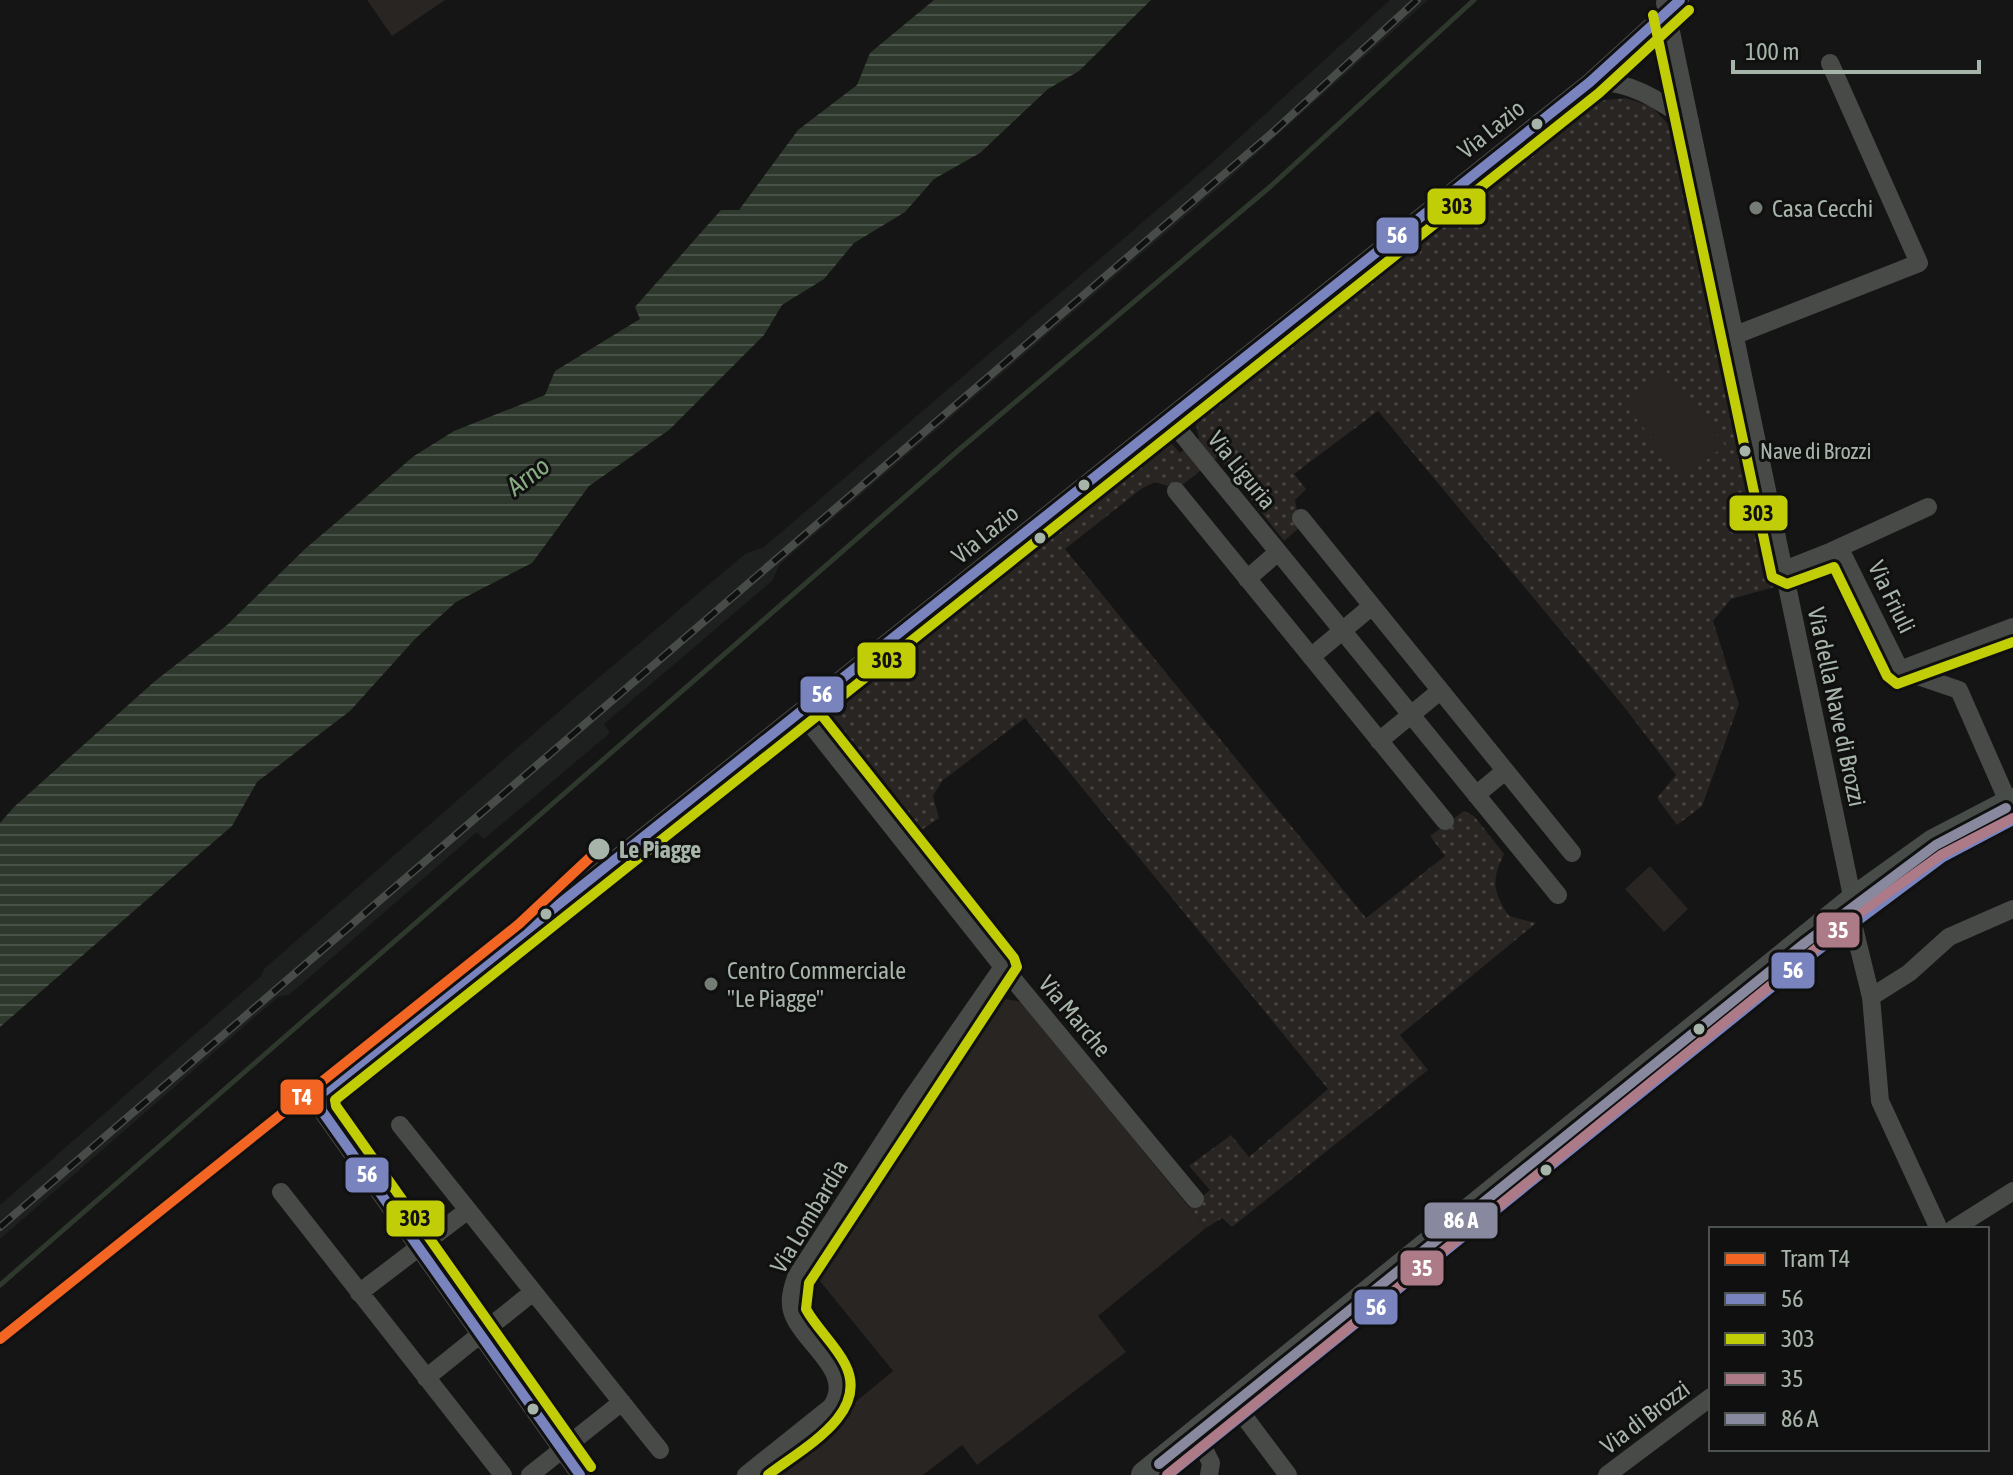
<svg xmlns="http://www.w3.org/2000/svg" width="2013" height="1475" font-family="'Asap Condensed',sans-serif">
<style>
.built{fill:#1e201f}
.park{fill:url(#park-dots)}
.garden{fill:#292523}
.water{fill:url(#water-rules)}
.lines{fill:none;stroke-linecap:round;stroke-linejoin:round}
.stream{stroke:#2e382d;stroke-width:5}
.minor{stroke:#474a47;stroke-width:18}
.primary{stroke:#484c49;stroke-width:28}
.rail-casing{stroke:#484c49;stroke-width:8}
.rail{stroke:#0f100f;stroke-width:5;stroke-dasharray:15;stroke-linecap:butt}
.bus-1-casing{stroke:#0f100f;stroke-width:16}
.bus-2-casing{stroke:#0f100f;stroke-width:16}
.bus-3-casing{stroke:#0f100f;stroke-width:16}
.bus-4-casing{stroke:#0f100f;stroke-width:16}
.bus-1{stroke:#7984bf;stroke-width:10}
.bus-2{stroke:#c1cd07;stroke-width:10}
.bus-3{stroke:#ad7a88;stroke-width:10}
.bus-4{stroke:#88889e;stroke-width:10}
.tram-1-casing{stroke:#0f100f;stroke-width:16}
.tram-1{stroke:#f26522;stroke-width:10}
.bus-dot{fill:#a7b4a9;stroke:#0f100f;stroke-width:3}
.poi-dot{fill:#747c75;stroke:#0f100f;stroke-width:3}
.labels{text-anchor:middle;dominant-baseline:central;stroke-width:6;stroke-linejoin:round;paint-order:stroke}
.bus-label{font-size:22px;fill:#a7b4a9;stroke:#0f100f;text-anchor:start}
.street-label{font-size:24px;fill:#a7b4a9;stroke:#0f100f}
.poi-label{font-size:24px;fill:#a7b4a9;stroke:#0f100f;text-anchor:start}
.stop-label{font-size:24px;font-weight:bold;fill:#a7b4a9;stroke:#0f100f;text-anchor:start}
.water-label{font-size:26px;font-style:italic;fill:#87ab82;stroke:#0f100f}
.line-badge{stroke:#0f100f;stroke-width:3}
.badge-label{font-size:22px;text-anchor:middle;font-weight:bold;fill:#fff}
.pale-badge-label{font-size:22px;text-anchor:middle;font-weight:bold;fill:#111}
</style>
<defs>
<pattern id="park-dots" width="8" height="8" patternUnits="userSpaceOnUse" patternTransform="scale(2)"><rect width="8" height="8" fill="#292523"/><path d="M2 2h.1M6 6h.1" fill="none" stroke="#454240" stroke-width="1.8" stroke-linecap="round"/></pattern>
<pattern id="water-rules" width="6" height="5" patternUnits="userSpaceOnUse" patternTransform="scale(2)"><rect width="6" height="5" fill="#2e382d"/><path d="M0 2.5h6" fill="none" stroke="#495249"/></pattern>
</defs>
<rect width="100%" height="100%" fill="#141514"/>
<path class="built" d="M 1390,0 L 1428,0 L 1223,184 L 780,564 L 772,581 L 604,724 L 610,733 L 484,839 L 477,832 L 289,995 L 279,996 L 0,1239 L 0,1205 L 261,976 L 265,968 L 570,702 L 745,554 L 764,547 L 1207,167 Z"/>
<path class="park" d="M 1626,98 L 1652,107 L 1686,143 L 1778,586 L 1731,599 L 1713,621 L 1739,704 L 1702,806 L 1677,825 L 1657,798 L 1676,775 L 1625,708 L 1378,411 L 1294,474 L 1306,489 L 1295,500 L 1300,527 L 1284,541 L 1218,457 L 1177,489 L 1155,482 L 1141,489 L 1065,549 L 1366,918 L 1445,856 L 1430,836 L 1464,811 L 1474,816 L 1504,854 C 1491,880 1493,892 1509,916 L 1536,923 L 1400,1035 L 1428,1070 L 1232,1227 L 1222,1218 L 1206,1228 L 1189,1207 L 1210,1190 L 1189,1166 L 1231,1135 L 1249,1157 L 1328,1089 L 1025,718 L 942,781 L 933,796 L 939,818 L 917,833 L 827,721 L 831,706 L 1122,477 L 1118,471 L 1159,439 L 1171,443 L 1180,453 L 1199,438 L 1194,416 L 1211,399 L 1216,405 L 1562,128 L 1560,121 L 1597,101 Z"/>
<path class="garden" d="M 367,0 L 445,0 L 392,36 Z
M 1665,370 L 1725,445 L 1684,478 L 1623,402 Z
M 1650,866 L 1688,909 L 1664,932 L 1625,889 Z
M 1006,999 L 1022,1002 L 1206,1228 L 1098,1316 L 1126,1352 L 977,1465 L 962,1445 L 923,1475 L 767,1475 L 893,1371 L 811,1270 L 993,1003 Z"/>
<path class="water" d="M 934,0 L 1151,0 L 1079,71 L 1048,89 L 980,153 L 934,179 L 905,212 L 854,243 L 824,279 L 782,305 L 764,335 L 669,430 L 589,486 L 532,563 L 456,602 L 415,639 L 350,711 L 257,782 L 232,826 L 0,1027 L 0,823 L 14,807 L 155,681 L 227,625 L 305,549 L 414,456 L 454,431 L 545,395 L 555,371 L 640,319 L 635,307 L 721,210 L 739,210 L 798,130 L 857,85 L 870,53 Z"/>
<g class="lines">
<path class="stream" d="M 0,1285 L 961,448 L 1271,186 L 1474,0"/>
<path class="minor" d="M 1665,3 L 1853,901
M 1590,82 C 1630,80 1658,100 1690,121
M 1733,336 L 1919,263 L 1830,63
M 1169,418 L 1558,895
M 1176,491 L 1445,821
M 1301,518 L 1572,853
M 1832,551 L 1928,507
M 1784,570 L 1832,551 L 1844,557 L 1900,670 L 1959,690 L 2009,804
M 1247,579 L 1278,552
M 1311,657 L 1372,606
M 1900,670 L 2013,627
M 801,712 L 1003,967 L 1195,1199
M 1379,741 L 1440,691
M 1476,795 L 1505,771
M 1853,924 L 1871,997 L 1880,1101 L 1939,1229
M 1871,997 L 1909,973 L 1949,937 L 2013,909
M 400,1125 L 660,1450
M 281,1192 L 503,1475
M 1953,1229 L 2013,1191
M 359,1293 L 468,1210
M 426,1378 L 533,1292
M 1243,1415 L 1288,1475
M 1203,1447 L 1211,1463 L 1209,1475
M 530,1475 L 622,1402
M 580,1475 L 322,1111 L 321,1094 L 1590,82 L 1680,0
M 746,1475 L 831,1407 C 856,1373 805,1345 793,1314 C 788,1302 792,1289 796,1277 L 910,1101 L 1003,967
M 1607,1475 L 1711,1397"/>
<path class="primary" d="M 1145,1475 L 1853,901 L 1934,843 L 2013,802"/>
<defs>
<path id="rail" d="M 0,1227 L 1272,133 L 1417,0"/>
</defs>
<use href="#rail" class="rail-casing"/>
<use href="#rail" class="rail"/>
<defs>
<path id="bus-1" d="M 580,1475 L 322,1111 L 321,1094 L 1590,82 L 1680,0
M 1168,1475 L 1813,954 L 1943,857 L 2013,820"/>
<path id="bus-2" d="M 1653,15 L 1772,577 L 1787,584 L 1834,567 L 1887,676 L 1897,684 L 2013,642
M 591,1467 L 336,1106 L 335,1100 L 1599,93 L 1689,10
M 768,1475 C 801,1449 871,1414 845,1364 C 835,1344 817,1329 806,1309 L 809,1283 L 1017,967 L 1014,958 L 812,703"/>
<path id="bus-3" d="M 1167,1475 L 1861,912 L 1941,855 L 2013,818"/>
<path id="bus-4" d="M 1159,1464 L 1805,943 L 1936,845 L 2006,808"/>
</defs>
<use href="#bus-1" class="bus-1-casing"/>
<use href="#bus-2" class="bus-2-casing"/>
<use href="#bus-3" class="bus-3-casing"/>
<use href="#bus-4" class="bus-4-casing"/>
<use href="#bus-1" class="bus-1"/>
<use href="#bus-2" class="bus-2"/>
<use href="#bus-3" class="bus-3"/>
<use href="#bus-4" class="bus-4"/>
<defs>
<path id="tram-1" d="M 0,1339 L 519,924 L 599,849"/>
</defs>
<use href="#tram-1" class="tram-1-casing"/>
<use href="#tram-1" class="tram-1"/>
</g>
<g class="bus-dot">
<circle cx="1537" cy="124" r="7"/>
<circle cx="1745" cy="451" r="7"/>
<circle cx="1084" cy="485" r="7"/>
<circle cx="1040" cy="538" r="7"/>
<circle cx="599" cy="849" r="12"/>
<circle cx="546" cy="914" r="7"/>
<circle cx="1699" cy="1029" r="7"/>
<circle cx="1546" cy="1170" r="7"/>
<circle cx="533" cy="1409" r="7"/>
</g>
<g class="poi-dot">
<circle cx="1756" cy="208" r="8"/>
<circle cx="711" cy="984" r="8"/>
</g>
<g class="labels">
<g class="bus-label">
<text x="1760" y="451">Nave di Brozzi</text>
</g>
<g class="street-label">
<text transform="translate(1491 129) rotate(-39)">Via Lazio</text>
<text transform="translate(1242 470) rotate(51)">Via Liguria</text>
<text transform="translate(985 534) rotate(-39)">Via Lazio</text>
<text transform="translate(1892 597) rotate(64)">Via Friuli</text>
<text transform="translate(1837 707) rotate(78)">Via della Nave di Brozzi</text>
<text transform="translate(1075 1016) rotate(50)">Via Marche</text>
<text transform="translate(809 1216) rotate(-59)">Via Lombardia</text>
<text transform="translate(1645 1417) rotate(-37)">Via di Brozzi</text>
</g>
<g class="poi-label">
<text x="1772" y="208">Casa Cecchi</text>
<text x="727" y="970">Centro Commerciale<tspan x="727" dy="28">"Le Piagge"</tspan></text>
</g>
<g class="stop-label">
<text x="619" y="849">Le Piagge</text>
</g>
<g class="water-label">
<text transform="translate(528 476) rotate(-37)">Arno</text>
</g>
</g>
<g class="line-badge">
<rect x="1426" y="187" width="61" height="39" rx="8" fill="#c1cd07"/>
<rect x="1375" y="216" width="45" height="39" rx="8" fill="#7984bf"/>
<rect x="1728" y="494" width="61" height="38" rx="8" fill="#c1cd07"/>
<rect x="856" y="641" width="61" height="39" rx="8" fill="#c1cd07"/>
<rect x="799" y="675" width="46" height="39" rx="8" fill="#7984bf"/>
<rect x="1815" y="911" width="46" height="38" rx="8" fill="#ad7a88"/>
<rect x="1770" y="951" width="46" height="39" rx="8" fill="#7984bf"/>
<rect x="279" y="1078" width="46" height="38" rx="8" fill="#f26522"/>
<rect x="344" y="1156" width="46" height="38" rx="8" fill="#7984bf"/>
<rect x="385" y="1199" width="61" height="39" rx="8" fill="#c1cd07"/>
<rect x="1423" y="1201" width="76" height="39" rx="8" fill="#88889e"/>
<rect x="1399" y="1249" width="46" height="38" rx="8" fill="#ad7a88"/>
<rect x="1353" y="1288" width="46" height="38" rx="8" fill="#7984bf"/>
</g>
<g class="badge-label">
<text x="1397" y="243">56</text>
<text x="822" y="702">56</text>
<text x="1838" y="938">35</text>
<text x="1793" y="978">56</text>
<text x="302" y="1105">T4</text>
<text x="367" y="1182">56</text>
<text x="1461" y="1228">86 A</text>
<text x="1422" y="1276">35</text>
<text x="1376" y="1315">56</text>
</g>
<g class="pale-badge-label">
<text x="1457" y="214">303</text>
<text x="1758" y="521">303</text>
<text x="887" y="668">303</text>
<text x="415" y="1226">303</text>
</g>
<rect x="1709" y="1227" width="280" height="224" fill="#0f100f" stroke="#4c524d" stroke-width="2"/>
<rect x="1725" y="1253" width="40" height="12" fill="#f26522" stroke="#4c524d" stroke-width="2"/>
<text x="1781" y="1267" font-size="24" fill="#a7b4a9">Tram T4</text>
<rect x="1725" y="1293" width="40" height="12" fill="#7984bf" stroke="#4c524d" stroke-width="2"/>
<text x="1781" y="1307" font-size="24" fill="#a7b4a9">56</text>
<rect x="1725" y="1333" width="40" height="12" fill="#c1cd07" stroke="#4c524d" stroke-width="2"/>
<text x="1781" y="1347" font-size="24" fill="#a7b4a9">303</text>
<rect x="1725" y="1373" width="40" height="12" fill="#ad7a88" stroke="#4c524d" stroke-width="2"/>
<text x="1781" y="1387" font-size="24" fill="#a7b4a9">35</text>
<rect x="1725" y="1413" width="40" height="12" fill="#88889e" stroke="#4c524d" stroke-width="2"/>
<text x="1781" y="1427" font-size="24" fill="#a7b4a9">86 A</text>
<path d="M1733 60v12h246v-12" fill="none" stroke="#a7b4a9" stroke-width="4"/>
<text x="1745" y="60" font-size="24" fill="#a7b4a9" stroke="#0f100f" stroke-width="6" paint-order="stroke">100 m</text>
</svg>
